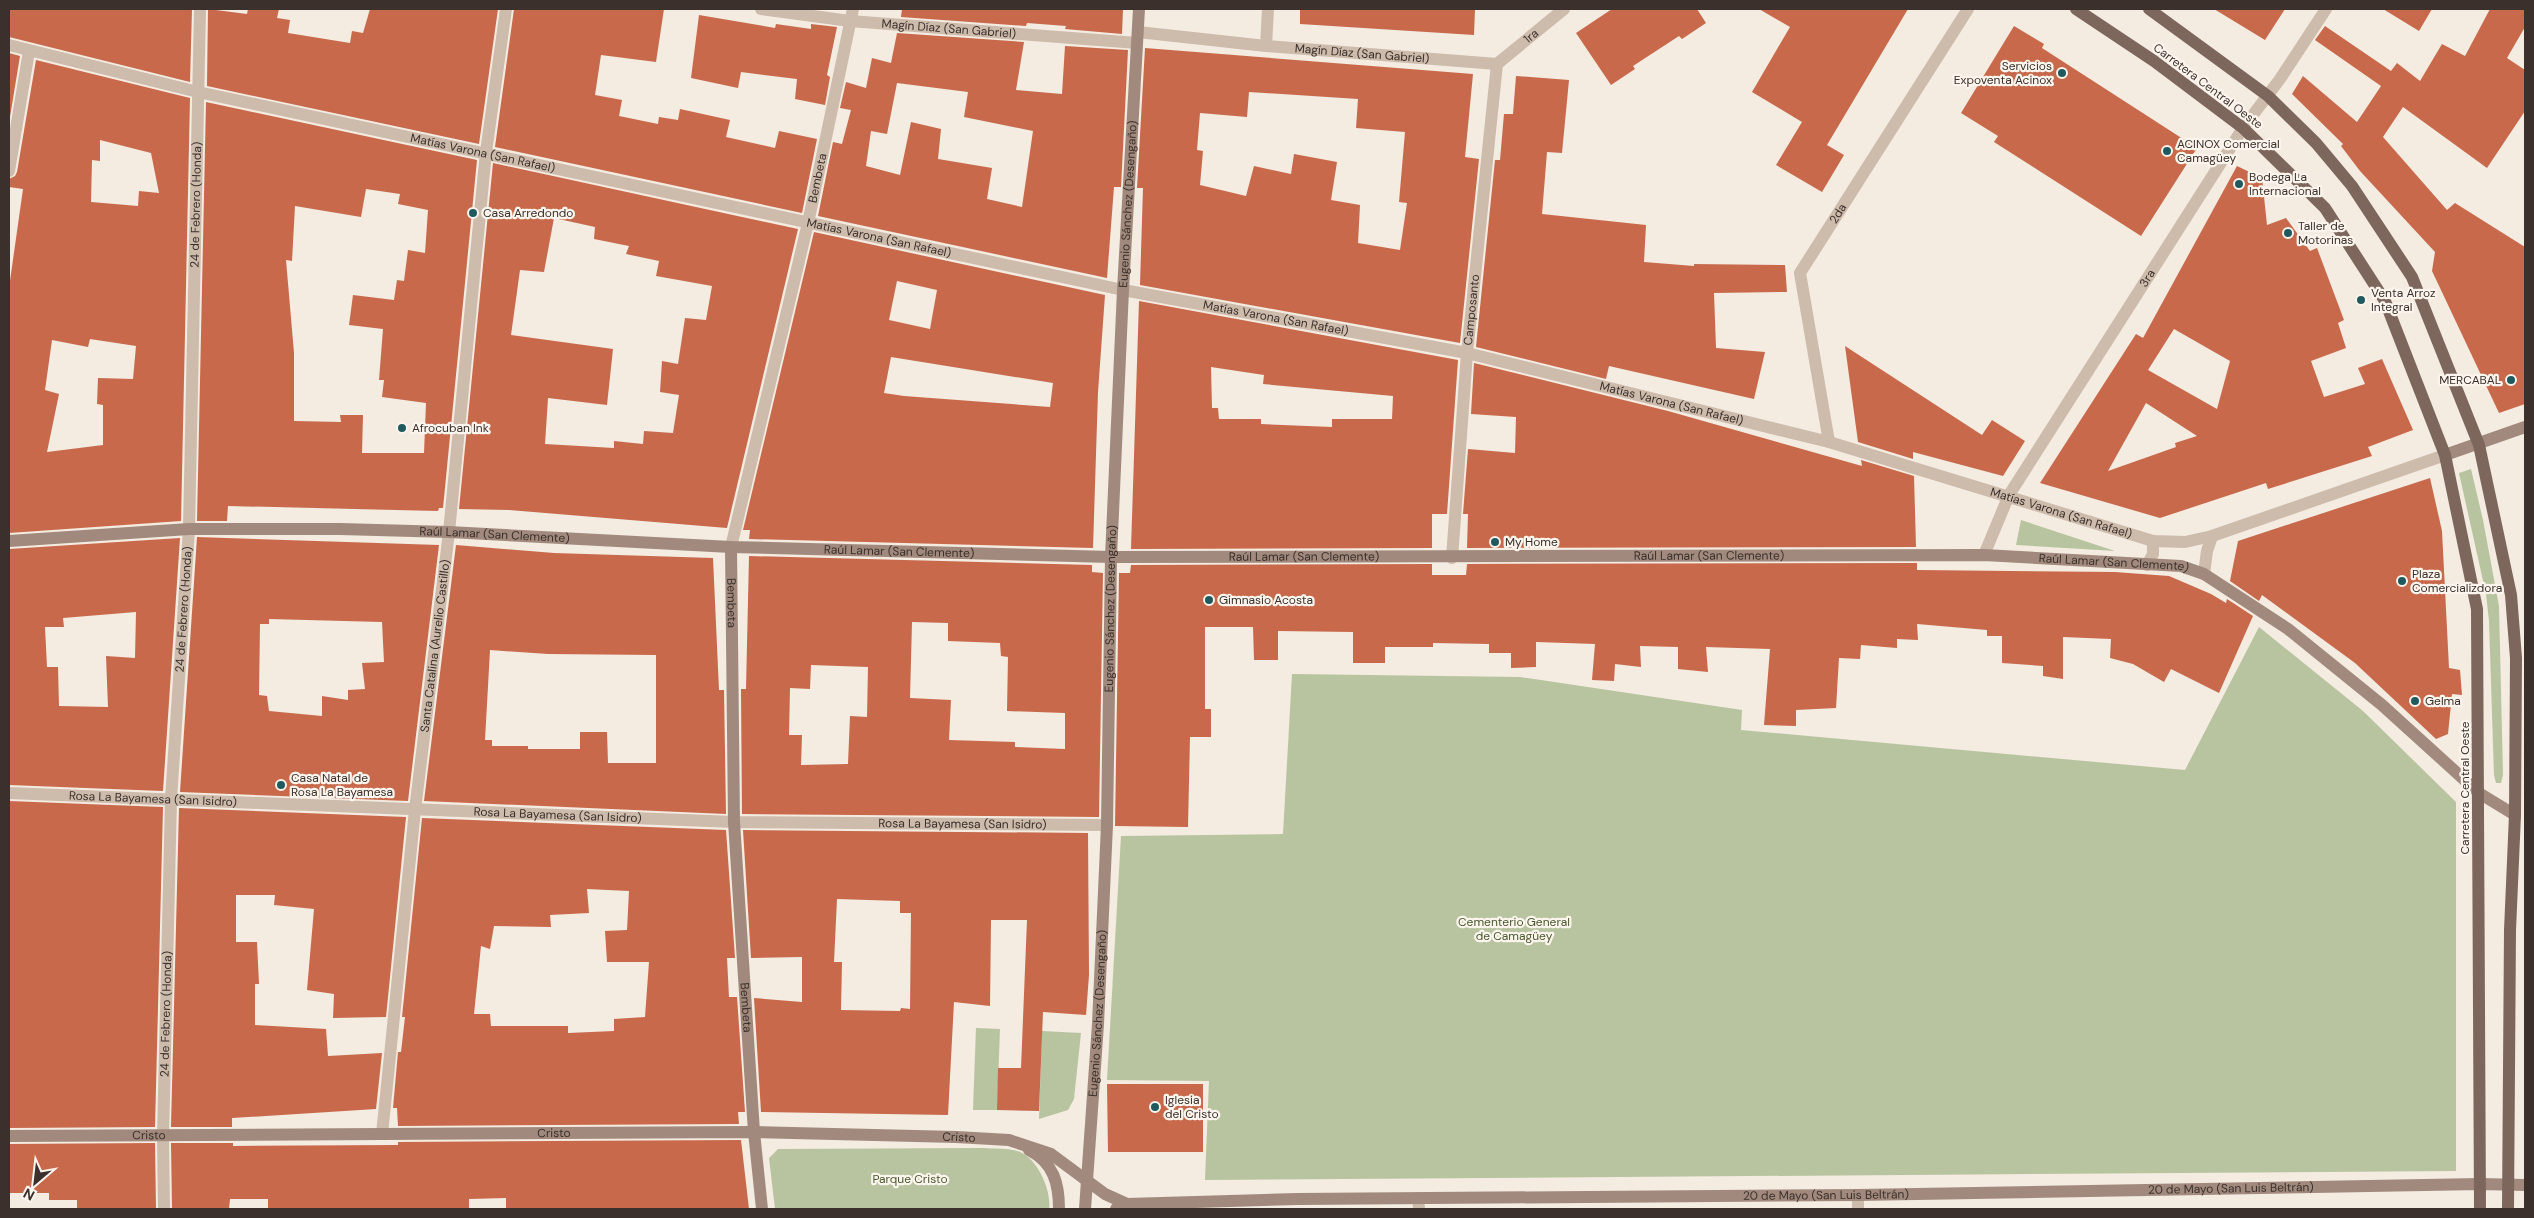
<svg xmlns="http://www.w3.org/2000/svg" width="2534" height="1218" font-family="'DM Sans',sans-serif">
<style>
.green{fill:#b8c4a0}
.building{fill:#c8694b;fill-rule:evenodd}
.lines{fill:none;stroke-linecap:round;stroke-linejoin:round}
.street{stroke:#cdbbac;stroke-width:12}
.secondary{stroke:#a18a7d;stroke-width:12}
.primary{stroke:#7d675c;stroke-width:12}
.poi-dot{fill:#1f5a5e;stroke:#fbf5ee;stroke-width:2}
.labels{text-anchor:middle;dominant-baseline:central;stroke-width:4.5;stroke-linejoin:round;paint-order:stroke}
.street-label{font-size:12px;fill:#3b302b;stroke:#fbf5ee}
.poi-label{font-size:12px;fill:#3b302b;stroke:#fbf5ee;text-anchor:start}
.park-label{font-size:12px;fill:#4a5a2e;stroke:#fbf5ee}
</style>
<rect width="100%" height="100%" fill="#f4ebe1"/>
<path class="green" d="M 2471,469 L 2483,520 L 2499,606 L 2503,775 L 2501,783 L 2496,783 L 2494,775 L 2489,621 L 2486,594 L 2459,473 Z
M 2021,520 L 2115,551 L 2016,545 Z
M 2259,627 L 2363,711 L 2456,802 L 2456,1171 L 1205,1180 L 1209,1081 L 1107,1080 L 1121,836 L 1283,834 L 1292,674 L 1520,677 L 1742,710 L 1741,730 L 2185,770 Z
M 976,1028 L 1000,1029 L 997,1110 L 973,1110 Z
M 1042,1031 L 1081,1033 L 1074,1099 L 1068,1110 L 1039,1119 Z
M 984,1148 C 995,1149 1010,1148 1020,1152 C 1038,1159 1052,1192 1049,1209 L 775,1209 L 769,1158 L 778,1149 Z"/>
<path class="building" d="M 9,9 L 192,9 L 190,82 L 9,37 Z
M 208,9 L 247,14 L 248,9 L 279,9 L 277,18 L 290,20 L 288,33 L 350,43 L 352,31 L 363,33 L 370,9 L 498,9 L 479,144 L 207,86 Z
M 514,9 L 664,9 L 656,62 L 601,55 L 595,95 L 622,100 L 619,116 L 658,124 L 659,117 L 678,120 L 680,109 L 730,120 L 726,137 L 775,148 L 779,131 L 817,139 L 802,213 L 495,147 Z
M 902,9 L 1123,9 L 1122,34 L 1065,29 L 1066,26 L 1027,23 L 1026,26 L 901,17 Z
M 1300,9 L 1475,9 L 1474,35 L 1300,24 Z
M 1612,9 L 1697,9 L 1706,23 L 1682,39 L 1679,36 L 1633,66 L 1635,69 L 1611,85 L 1576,33 Z
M 1759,9 L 1908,9 L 1827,145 L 1844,155 L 1822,192 L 1776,165 L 1802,122 L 1752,92 L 1790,27 Z
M 2214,9 L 2285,9 L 2265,40 Z
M 2383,9 L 2432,9 L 2419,31 Z
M 2490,9 L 2525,9 L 2525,27 L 2507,58 L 2525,70 L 2525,111 L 2487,168 L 2403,107 L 2383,137 L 2447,210 L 2455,203 L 2525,247 L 2525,404 L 2499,413 L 2432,271 L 2435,252 L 2360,171 L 2341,146 L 2343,144 L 2292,94 L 2303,76 L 2357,122 L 2381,86 L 2315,40 L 2325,26 L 2391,71 L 2397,63 L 2420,81 L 2442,44 L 2465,56 Z
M 699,15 L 775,28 L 776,24 L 811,29 L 811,24 L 837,27 L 827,75 L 830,77 L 825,105 L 795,99 L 797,79 L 741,72 L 738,88 L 691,78 Z
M 2014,26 L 2044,44 L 2042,48 L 2197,148 L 2141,236 L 1994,142 L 1998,136 L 1961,113 Z
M 897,33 L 1024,42 L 1016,90 L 1062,94 L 1065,46 L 1128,50 L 1121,187 L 1114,187 L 1107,278 L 818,216 L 833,142 L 842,144 L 851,110 L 840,108 L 846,82 L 866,88 L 872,58 L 891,63 ZM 897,83 L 968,92 L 964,117 L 1033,131 L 1022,207 L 987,199 L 992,168 L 938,159 L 941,129 L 911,122 L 900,175 L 866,166 L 871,131 L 887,134 Z
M 1145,48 L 1473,74 L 1465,157 L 1479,159 L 1460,343 L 1140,285 L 1143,188 L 1137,188 ZM 1249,92 L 1358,99 L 1356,128 L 1405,132 L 1399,202 L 1407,203 L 1400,250 L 1358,243 L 1360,205 L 1331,200 L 1337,162 L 1294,154 L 1291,174 L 1254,166 L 1246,196 L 1200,185 L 1203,151 L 1197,150 L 1200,113 L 1247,117 Z
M 9,53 L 20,56 L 9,123 Z
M 36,60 L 190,98 L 181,521 L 9,533 L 9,288 L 23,189 L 9,187 L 9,179 L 15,176 L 17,172 ZM 100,140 L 151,153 L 159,193 L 139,191 L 138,206 L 91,202 L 92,160 L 100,161 ZM 90,339 L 136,346 L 133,379 L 98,378 L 97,404 L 103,405 L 103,445 L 47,452 L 59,394 L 45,390 L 52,340 L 88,347 Z
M 1516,76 L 1569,80 L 1562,153 L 1547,152 L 1542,214 L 1646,225 L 1644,262 L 1694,266 L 1694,264 L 1785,265 L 1787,292 L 1714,293 L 1716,348 L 1765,352 L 1754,399 L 1609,366 L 1606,379 L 1476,347 L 1495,160 L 1500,160 L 1504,114 L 1513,114 Z
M 206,102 L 477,160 L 443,508 L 439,508 L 438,511 L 228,506 L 227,521 L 197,521 ZM 366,189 L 400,194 L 398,204 L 428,210 L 425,253 L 408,250 L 404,281 L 397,280 L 394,300 L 353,295 L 349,325 L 383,329 L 379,380 L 384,380 L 382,397 L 426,403 L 424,453 L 362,453 L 363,415 L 340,415 L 341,422 L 294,421 L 294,353 L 286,260 L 292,261 L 295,206 L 361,217 Z
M 493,163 L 798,229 L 727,528 L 509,510 L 459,509 ZM 554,218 L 595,227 L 594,239 L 629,246 L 626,254 L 659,261 L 656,276 L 712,286 L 706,320 L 685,318 L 678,364 L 662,361 L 660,392 L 679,395 L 673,433 L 644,431 L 643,444 L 614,441 L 614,448 L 545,444 L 548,398 L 607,405 L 613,349 L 511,335 L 520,270 L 544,272 Z
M 2237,166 L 2262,178 L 2267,225 L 2286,218 L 2310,251 L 2317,248 L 2344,320 L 2338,323 L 2346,348 L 2311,361 L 2324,397 L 2365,384 L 2358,368 L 2382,359 L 2413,430 L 2368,447 L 2372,456 L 2268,489 L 2266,483 L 2160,518 L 2040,483 L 2136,334 L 2143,338 ZM 2174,329 L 2230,361 L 2217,409 L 2148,370 ZM 2146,403 L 2197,436 L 2175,443 L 2176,447 L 2108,471 Z
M 814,232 L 1105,295 L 1098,392 L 1093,548 L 749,539 L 750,530 L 743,530 ZM 897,281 L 937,290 L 930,329 L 889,320 ZM 891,357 L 1053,383 L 1050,407 L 904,396 L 884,393 Z
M 1139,301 L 1458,360 L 1447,514 L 1432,514 L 1432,548 L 1131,549 ZM 1211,367 L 1264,375 L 1263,384 L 1393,396 L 1392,419 L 1332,419 L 1332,427 L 1261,424 L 1261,419 L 1219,419 L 1218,408 L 1212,408 Z
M 1845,346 L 1982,435 L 1992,420 L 2025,441 L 2003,476 L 1913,452 L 1913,459 L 1858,442 Z
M 1474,363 L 1668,411 L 1862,466 L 1861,460 L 1914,476 L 1916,547 L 1467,548 L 1468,514 L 1463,514 L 1468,449 L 1515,453 L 1516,417 L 1471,414 Z
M 2430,478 L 2442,531 L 2449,668 L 2460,670 L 2462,695 L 2452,694 L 2448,734 L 2436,739 L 2355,663 L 2262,595 L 2259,601 L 2230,581 L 2238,541 Z
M 197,537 L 439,545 L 408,801 L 180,792 ZM 269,619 L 382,622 L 384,662 L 362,663 L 365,689 L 348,690 L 348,700 L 322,696 L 322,716 L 269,711 L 267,696 L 259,695 L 260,624 L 269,624 Z
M 180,538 L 163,791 L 9,785 L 9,549 ZM 136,612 L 135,658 L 106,656 L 108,707 L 59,706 L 58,667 L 47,667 L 45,627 L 64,627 L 63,618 Z
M 456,545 L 554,553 L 713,558 L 719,690 L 724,690 L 726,814 L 424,801 ZM 490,650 L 548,654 L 656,655 L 656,763 L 608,763 L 607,732 L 580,732 L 580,749 L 528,749 L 528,746 L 492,746 L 492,740 L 485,740 Z
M 749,556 L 1092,565 L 1092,572 L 1103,573 L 1099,817 L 742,814 L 741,689 L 746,689 ZM 912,622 L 948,623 L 948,641 L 1000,643 L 1001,656 L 1008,657 L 1007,711 L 1065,713 L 1065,749 L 1015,747 L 1015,742 L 949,740 L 951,700 L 910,698 ZM 811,665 L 868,667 L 867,717 L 850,716 L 848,764 L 801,765 L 802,735 L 789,735 L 790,688 L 810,689 Z
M 1917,563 L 1917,570 L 2115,572 L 2169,576 L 2211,594 L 2226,603 L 2227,599 L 2253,616 L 2219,693 L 2171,669 L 2164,682 L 2133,664 L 2110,658 L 2111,639 L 2063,637 L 2063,679 L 2043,676 L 2043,666 L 2002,663 L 2002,636 L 1987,636 L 1987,630 L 1917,624 L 1918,640 L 1897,639 L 1897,648 L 1861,645 L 1860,659 L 1839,658 L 1836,708 L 1796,710 L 1796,726 L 1764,725 L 1770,649 L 1706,647 L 1708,672 L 1678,669 L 1678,647 L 1640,646 L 1641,667 L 1615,664 L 1614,681 L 1592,680 L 1595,644 L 1536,642 L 1536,667 L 1511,668 L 1511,653 L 1489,653 L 1489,644 L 1433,643 L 1433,647 L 1385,647 L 1385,663 L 1353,663 L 1353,632 L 1278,631 L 1278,660 L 1254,660 L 1253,627 L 1205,627 L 1205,709 L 1211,709 L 1211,737 L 1190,737 L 1188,827 L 1115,826 L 1119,573 L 1130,573 L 1131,565 L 1432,564 L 1432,575 L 1466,575 L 1467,564 Z
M 9,801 L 163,807 L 155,1127 L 9,1128 Z
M 179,808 L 406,817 L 386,1017 L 333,1018 L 334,994 L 307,990 L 314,909 L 274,905 L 275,895 L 236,895 L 236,942 L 257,942 L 259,984 L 255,984 L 255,1025 L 326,1029 L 328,1056 L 382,1053 L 376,1109 L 232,1118 L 232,1127 L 171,1127 Z
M 422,818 L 726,830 L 735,958 L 727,958 L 729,997 L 737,997 L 745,1112 L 738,1112 L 739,1124 L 398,1126 L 397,1108 L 393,1108 L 398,1052 L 401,1052 L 405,1017 L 402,1017 ZM 587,889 L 629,891 L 627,930 L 605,931 L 607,962 L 649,962 L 645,1017 L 614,1019 L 614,1031 L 568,1033 L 568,1026 L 491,1026 L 490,1014 L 474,1014 L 481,946 L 490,949 L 494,926 L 551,927 L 550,915 L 589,913 Z
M 743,830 L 1088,833 L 1089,975 L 1086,1015 L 1043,1012 L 1039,1111 L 997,1110 L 998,1068 L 1021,1068 L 1027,920 L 991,920 L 990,1006 L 954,1002 L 948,1115 L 761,1112 L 754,998 L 802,1002 L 802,957 L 751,958 ZM 837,899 L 900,901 L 900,913 L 911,913 L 910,1009 L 901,1008 L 900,1011 L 841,1010 L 842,962 L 834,962 Z
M 1107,1084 L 1203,1084 L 1203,1152 L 1108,1152 Z
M 741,1140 L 749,1209 L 506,1209 L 506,1198 L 469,1199 L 469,1209 L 268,1209 L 268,1199 L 230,1199 L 229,1209 L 172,1209 L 171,1143 L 233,1143 L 233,1146 L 398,1145 L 398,1142 Z
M 155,1143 L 156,1209 L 77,1209 L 77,1200 L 49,1200 L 49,1193 L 9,1193 L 9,1144 Z"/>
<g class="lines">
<g class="street">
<path id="s1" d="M 761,9 L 850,21 L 1137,43"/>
<path id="s2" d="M 1138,32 L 1266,46 L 1497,64"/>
<path id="s3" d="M 9,45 L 198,92 L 1123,290 L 1467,353 L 1829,442 L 2153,541 L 2185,542 L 2212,536 L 2445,455"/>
<path d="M 1266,46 L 1268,9"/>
<path id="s4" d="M 1497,64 L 1564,9"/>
<path d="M 9,171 L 29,51"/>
<path id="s5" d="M 1829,442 L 1800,273 L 1968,9"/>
<path id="s6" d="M 731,547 L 808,223 L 853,9"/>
<path id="s7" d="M 1984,555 L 2009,495 L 2243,128 L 2280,79 L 2326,9"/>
<path id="s8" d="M 1452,558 L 1467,353 L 1497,64"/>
<path d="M 2147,565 L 2153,554 L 2153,541"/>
<path d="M 2204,574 L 2207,551 L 2212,536"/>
<path id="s9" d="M 9,793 L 734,822 L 1107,825"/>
<path id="s10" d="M 382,1134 L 415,810 L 449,532 L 486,152 L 506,9"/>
<path d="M 1418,1198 L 1419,1209"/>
<path id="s11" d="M 164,1209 L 163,1137 L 171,799 L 189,529 L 200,9"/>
<path d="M 1858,1209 L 1858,1195"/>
</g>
<g class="secondary">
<path d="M 2445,455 L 2525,427"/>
<path id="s12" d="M 9,541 L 189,529 L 340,529 L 449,532 L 731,547 L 1111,557 L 1984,555 L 2181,566 L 2204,574 L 2288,629 L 2382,705 L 2479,793 L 2515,815"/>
<path id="s13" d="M 731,547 L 734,822 L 754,1132 L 762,1209"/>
<path id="s14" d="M 9,1136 L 754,1132 L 956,1137 L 1009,1140 L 1051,1154 L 1105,1194 L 1127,1204"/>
<path d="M 1029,1150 C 1054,1163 1059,1184 1059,1209"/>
<path id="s15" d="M 1085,1209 L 1098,1024 L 1107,825 L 1111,557 L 1123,290 L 1139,9"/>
<path id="s16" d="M 1116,1209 L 1127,1204 L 1297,1199 L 1858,1195 L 2480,1184 L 2525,1185"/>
</g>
<path class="primary" d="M 2076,9 L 2154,61 L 2243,128 L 2325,208 L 2385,301 L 2445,455 L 2477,609 L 2480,1209
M 2149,9 L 2268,96 L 2316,143 L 2352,186 L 2412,277 L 2479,445 L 2511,595 L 2516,658 L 2515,815 L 2510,930 L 2508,1209"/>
</g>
<g class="poi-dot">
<circle cx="2062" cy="73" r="5"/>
<circle cx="2167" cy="151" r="5"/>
<circle cx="2239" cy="184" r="5"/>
<circle cx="473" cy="213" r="5"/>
<circle cx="2288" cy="233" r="5"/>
<circle cx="2361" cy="300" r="5"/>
<circle cx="2511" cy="380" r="5"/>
<circle cx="402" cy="428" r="5"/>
<circle cx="1495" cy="542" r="5"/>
<circle cx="2402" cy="581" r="5"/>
<circle cx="1209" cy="600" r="5"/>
<circle cx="2415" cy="701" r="5"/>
<circle cx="281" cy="785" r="5"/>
<circle cx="1155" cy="1107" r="5"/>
</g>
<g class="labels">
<g class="street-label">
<text stroke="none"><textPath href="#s1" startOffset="189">Magín Díaz (San Gabriel)</textPath></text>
<text stroke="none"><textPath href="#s4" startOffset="44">1ra</textPath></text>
<text stroke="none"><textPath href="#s2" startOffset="225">Magín Díaz (San Gabriel)</textPath></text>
<text transform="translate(2208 86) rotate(37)">Carretera Central Oeste</text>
<text stroke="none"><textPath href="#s3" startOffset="486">Matías Varona (San Rafael)</textPath></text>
<text stroke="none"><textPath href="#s6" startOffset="379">Bembeta</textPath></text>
<text stroke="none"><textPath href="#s11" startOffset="1005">24 de Febrero (Honda)</textPath></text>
<text stroke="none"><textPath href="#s15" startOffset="1006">Eugenio Sánchez (Desengaño)</textPath></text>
<text stroke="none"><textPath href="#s5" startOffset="242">2da</textPath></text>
<text stroke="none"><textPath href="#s3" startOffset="891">Matías Varona (San Rafael)</textPath></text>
<text stroke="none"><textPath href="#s7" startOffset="322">3ra</textPath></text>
<text stroke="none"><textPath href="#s8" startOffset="249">Camposanto</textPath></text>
<text stroke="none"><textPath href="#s3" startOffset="1296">Matías Varona (San Rafael)</textPath></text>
<text stroke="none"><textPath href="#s3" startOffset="1701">Matías Varona (San Rafael)</textPath></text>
<text stroke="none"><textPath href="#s3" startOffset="2106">Matías Varona (San Rafael)</textPath></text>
<text stroke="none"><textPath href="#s12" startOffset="486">Raúl Lamar (San Clemente)</textPath></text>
<text stroke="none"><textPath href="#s12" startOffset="891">Raúl Lamar (San Clemente)</textPath></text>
<text stroke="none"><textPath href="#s12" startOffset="1701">Raúl Lamar (San Clemente)</textPath></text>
<text stroke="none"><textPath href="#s12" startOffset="1296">Raúl Lamar (San Clemente)</textPath></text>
<text stroke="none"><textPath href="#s12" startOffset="2106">Raúl Lamar (San Clemente)</textPath></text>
<text stroke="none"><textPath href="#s13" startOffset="56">Bembeta</textPath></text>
<text stroke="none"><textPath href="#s11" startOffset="600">24 de Febrero (Honda)</textPath></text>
<text stroke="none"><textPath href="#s15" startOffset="601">Eugenio Sánchez (Desengaño)</textPath></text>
<text stroke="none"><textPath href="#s10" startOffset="491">Santa Catalina (Aurelio Castillo)</textPath></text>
<text transform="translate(2465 788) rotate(-90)">Carretera Central Oeste</text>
<text stroke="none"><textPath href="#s9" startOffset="144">Rosa La Bayamesa (San Isidro)</textPath></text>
<text stroke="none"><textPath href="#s9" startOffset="549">Rosa La Bayamesa (San Isidro)</textPath></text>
<text stroke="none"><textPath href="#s9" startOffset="954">Rosa La Bayamesa (San Isidro)</textPath></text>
<text stroke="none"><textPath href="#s13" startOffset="461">Bembeta</textPath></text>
<text stroke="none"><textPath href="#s11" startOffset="195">24 de Febrero (Honda)</textPath></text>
<text stroke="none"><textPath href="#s15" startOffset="196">Eugenio Sánchez (Desengaño)</textPath></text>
<text stroke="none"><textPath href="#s14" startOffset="545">Cristo</textPath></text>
<text stroke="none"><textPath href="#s14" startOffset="140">Cristo</textPath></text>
<text stroke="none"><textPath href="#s14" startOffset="950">Cristo</textPath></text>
<text stroke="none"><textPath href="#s16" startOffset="1116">20 de Mayo (San Luis Beltrán)</textPath></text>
<text stroke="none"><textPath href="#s16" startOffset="711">20 de Mayo (San Luis Beltrán)</textPath></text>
</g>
<g class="poi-label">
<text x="2052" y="66" text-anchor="end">Servicios<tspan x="2052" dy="14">Expoventa Acinox</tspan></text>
<text x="2177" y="144">ACINOX Comercial<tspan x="2177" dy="14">Camagüey</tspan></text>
<text x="2249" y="177">Bodega La<tspan x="2249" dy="14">Internacional</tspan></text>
<text x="483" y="213">Casa Arredondo</text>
<text x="2298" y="226">Taller de<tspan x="2298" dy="14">Motorinas</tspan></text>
<text x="2371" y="293">Venta Arroz<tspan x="2371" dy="14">Integral</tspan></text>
<text x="2501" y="380" text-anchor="end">MERCABAL</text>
<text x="412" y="428">Afrocuban Ink</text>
<text x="1505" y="542">My Home</text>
<text x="2412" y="574">Plaza<tspan x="2412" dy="14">Comercializdora</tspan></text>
<text x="1219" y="600">Gimnasio Acosta</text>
<text x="2425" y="701">Gelma</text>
<text x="291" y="778">Casa Natal de<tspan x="291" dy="14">Rosa La Bayamesa</tspan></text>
<text x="1165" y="1100">Iglesia<tspan x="1165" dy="14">del Cristo</tspan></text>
</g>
<g class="park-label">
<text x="1514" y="922">Cementerio General<tspan x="1514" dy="14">de Camagüey</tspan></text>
<text x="910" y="1179">Parque Cristo</text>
</g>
</g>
<rect width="2534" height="1218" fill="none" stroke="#3b302b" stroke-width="20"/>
<g transform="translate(35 1183) rotate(208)" stroke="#fbf5ee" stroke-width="4" paint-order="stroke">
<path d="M0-4L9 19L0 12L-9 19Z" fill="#3b302b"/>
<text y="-8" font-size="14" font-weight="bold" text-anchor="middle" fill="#3b302b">N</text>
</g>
</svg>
